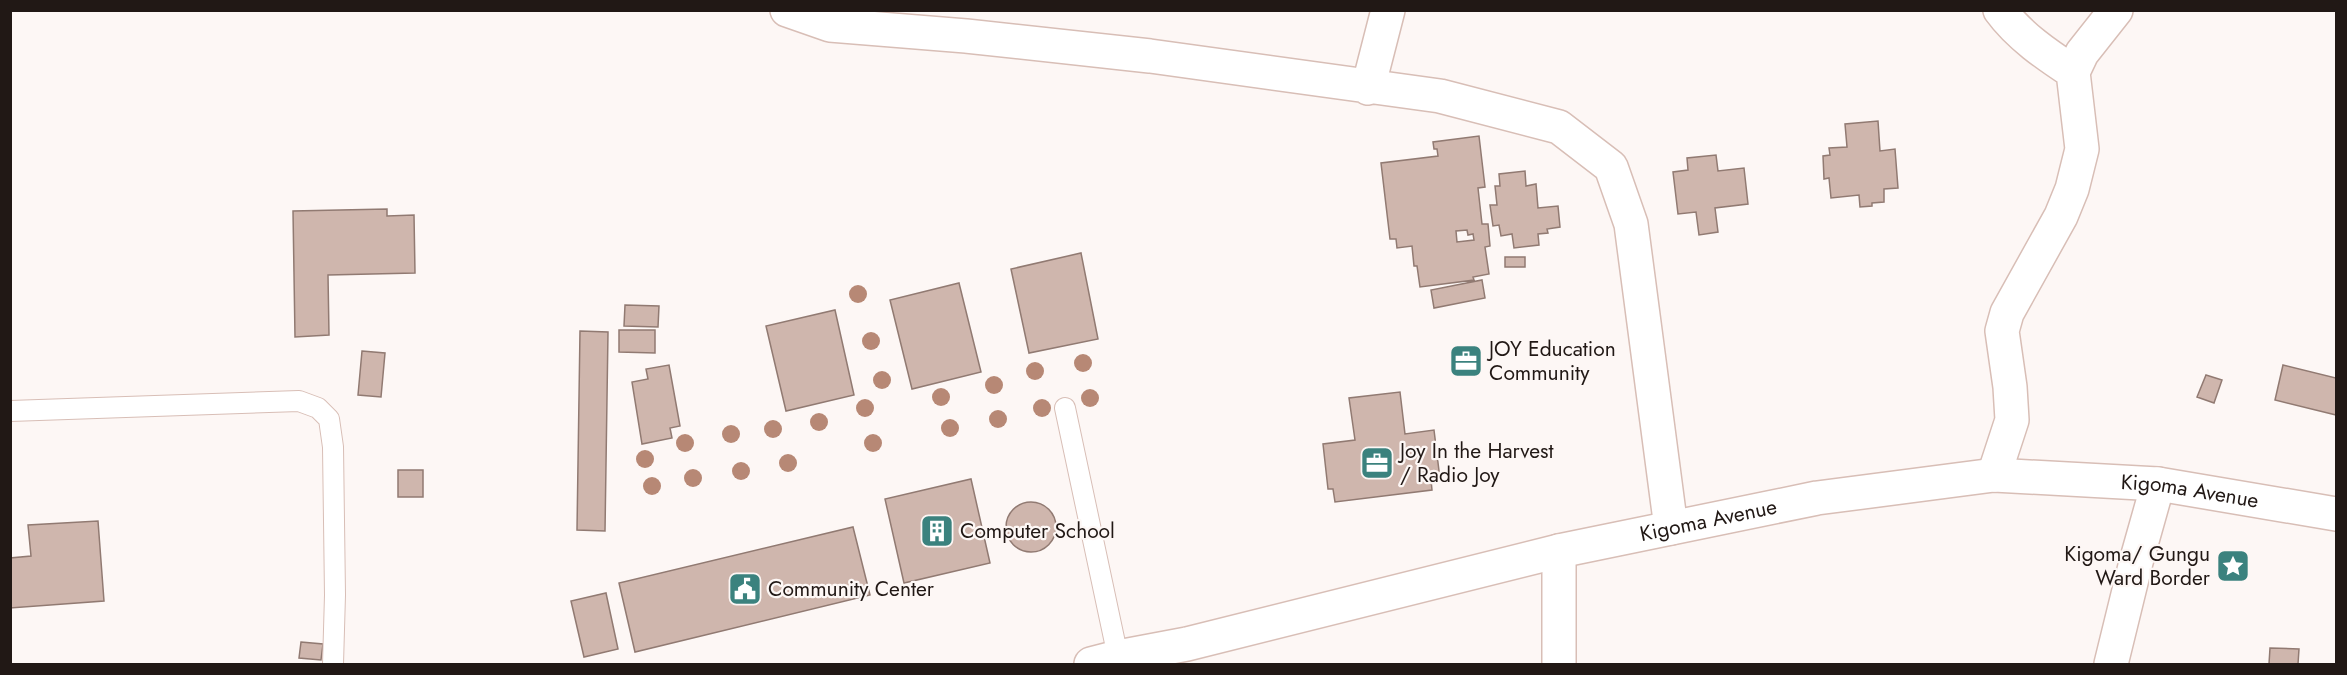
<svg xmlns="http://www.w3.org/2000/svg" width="2347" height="675" font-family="Jost,sans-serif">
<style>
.building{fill:#cfb6ad;stroke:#917a72;stroke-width:1.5;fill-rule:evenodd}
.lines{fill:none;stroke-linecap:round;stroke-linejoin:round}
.lane-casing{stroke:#d8beb6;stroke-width:22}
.street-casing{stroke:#d8beb6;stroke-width:36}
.primary-casing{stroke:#d8beb6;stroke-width:36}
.lane{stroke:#fff;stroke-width:20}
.street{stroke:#fff;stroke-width:33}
.primary{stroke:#fff;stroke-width:33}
.tree{fill:#b78875}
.labels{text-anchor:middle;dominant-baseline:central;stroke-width:4.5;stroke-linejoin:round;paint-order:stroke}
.poi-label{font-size:21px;fill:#211815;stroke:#fdf7f5;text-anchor:start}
.street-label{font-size:21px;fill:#211815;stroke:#fdf7f5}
</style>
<rect width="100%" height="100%" fill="#fdf7f5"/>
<path class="building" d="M 1878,121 L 1880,151 L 1895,149 L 1898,188 L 1884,189 L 1884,202 L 1872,203 L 1872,206 L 1860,207 L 1859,195 L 1831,198 L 1829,178 L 1824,179 L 1823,156 L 1830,155 L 1829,148 L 1847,147 L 1845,124 Z
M 1479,136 L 1485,187 L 1478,188 L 1482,224 L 1488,224 L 1490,246 L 1485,247 L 1489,274 L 1473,277 L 1474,280 L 1420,287 L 1417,266 L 1414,266 L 1412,246 L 1397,248 L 1396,239 L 1390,239 L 1381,163 L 1438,156 L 1437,149 L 1434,149 L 1433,142 ZM 1467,230 L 1468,235 L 1473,234 L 1474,240 L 1457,242 L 1456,231 Z
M 1716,155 L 1718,171 L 1744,168 L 1748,204 L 1715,208 L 1718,232 L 1699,235 L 1696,212 L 1678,214 L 1673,172 L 1688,170 L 1687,158 Z
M 1525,171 L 1526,186 L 1536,184 L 1538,208 L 1558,206 L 1560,227 L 1547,229 L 1548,233 L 1538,234 L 1539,245 L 1514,248 L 1512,234 L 1501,236 L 1499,225 L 1493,226 L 1490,205 L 1497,205 L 1495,186 L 1500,186 L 1499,174 Z
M 387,209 L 387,216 L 414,215 L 415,273 L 328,275 L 329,335 L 295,337 L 293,211 Z
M 1081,253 L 1098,339 L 1029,353 L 1011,269 Z
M 1505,257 L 1525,257 L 1525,267 L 1505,267 Z
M 1482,280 L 1485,298 L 1434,308 L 1431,290 Z
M 959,283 L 981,372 L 912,389 L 890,300 Z
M 625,305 L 659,306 L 658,327 L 624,326 Z
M 835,310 L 854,395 L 786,411 L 766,326 Z
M 619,330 L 655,330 L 655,353 L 619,352 Z
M 580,331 L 608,332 L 605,531 L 577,530 Z
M 362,351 L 385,353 L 381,397 L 358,395 Z
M 669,365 L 680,426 L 670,428 L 672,438 L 642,444 L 632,382 L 648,379 L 646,369 Z
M 2283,365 L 2336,378 L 2336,415 L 2275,400 Z
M 2206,375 L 2222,380 L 2214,403 L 2197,397 Z
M 1400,392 L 1405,434 L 1434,430 L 1440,479 L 1431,480 L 1432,490 L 1335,502 L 1333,489 L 1328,489 L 1323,444 L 1355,440 L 1349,398 Z
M 398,470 L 423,470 L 423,497 L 398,497 Z
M 971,479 L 990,563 L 904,583 L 885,499 Z
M1006 527a25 25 0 1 1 50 0a25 25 0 1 1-50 0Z
M 98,521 L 104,601 L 10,608 L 10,558 L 31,556 L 28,525 Z
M 853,527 L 870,595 L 635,652 L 619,583 Z
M 606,593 L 618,649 L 584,657 L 571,601 Z
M 301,642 L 323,644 L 321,660 L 299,658 Z
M 2270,648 L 2299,649 L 2298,664 L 2269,664 Z"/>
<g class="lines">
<defs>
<path id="lane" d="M 1065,408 L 1118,657
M 10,411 L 299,401 L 318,408 L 329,419 L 333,447 L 335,595 L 333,664"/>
<path id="street" d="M 787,10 L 830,25 L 966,36 L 1150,56 L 1440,96 L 1559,127 L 1611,167 L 1631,224 L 1671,528
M 2000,10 C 2019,36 2047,55 2073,72
M 1368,88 L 1388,10
M 1994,475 L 2012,420 L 2010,387 L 2002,331 L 2007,313 L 2061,216 L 2072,189 L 2082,149 L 2073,72 L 2082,53 L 2116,10
M 1559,664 L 1559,551
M 2111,664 L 2136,562 L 2158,484"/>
<g id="primary">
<path id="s1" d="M 1091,664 L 1118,657 L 1187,644 L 1559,551 L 1817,498 L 1994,475 L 2158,484 L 2336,514"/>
</g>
</defs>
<use href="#lane" class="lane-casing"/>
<use href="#street" class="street-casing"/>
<use href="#primary" class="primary-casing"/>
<use href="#lane" class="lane"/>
<use href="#street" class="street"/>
<use href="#primary" class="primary"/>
</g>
<g class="tree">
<circle cx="858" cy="294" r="9"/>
<circle cx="871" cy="341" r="9"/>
<circle cx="1083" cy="363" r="9"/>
<circle cx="1035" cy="371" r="9"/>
<circle cx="882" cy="380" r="9"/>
<circle cx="994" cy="385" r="9"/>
<circle cx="941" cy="397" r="9"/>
<circle cx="1090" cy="398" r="9"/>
<circle cx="865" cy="408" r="9"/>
<circle cx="1042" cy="408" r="9"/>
<circle cx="998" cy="419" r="9"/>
<circle cx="819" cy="422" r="9"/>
<circle cx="950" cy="428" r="9"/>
<circle cx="773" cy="429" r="9"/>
<circle cx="731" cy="434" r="9"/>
<circle cx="685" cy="443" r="9"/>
<circle cx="873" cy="443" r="9"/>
<circle cx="645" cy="459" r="9"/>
<circle cx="788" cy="463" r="9"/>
<circle cx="741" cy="471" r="9"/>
<circle cx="693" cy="478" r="9"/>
<circle cx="652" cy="486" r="9"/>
</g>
<defs>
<symbol id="office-square" viewBox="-11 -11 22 22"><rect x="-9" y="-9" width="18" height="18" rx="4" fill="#3b827e" stroke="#fdf7f5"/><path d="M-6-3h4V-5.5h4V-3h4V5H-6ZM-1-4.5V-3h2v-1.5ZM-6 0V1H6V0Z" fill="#fff"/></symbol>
<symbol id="building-square" viewBox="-11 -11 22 22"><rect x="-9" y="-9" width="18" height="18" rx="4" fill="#3b827e" stroke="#fdf7f5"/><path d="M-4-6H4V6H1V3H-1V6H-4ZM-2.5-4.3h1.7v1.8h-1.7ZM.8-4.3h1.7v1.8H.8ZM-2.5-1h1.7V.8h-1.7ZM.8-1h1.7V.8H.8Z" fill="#fff"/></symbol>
<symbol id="sight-square" viewBox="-11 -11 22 22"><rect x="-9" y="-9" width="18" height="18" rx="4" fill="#3b827e" stroke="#fdf7f5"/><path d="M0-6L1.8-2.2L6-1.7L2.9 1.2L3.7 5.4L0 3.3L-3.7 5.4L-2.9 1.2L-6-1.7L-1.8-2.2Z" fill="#fff"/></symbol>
<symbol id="civic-square" viewBox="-11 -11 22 22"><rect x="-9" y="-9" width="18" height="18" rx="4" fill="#3b827e" stroke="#fdf7f5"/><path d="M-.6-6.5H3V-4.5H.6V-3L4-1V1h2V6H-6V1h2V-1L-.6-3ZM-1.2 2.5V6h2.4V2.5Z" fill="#fff"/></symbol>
</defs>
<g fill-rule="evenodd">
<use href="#office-square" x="1447" y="342" width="38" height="38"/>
<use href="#office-square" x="1358" y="444" width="38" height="38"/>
<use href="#building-square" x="918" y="512" width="38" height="38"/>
<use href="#sight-square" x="2214" y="547" width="38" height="38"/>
<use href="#civic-square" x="726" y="570" width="38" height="38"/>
</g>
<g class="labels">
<g class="poi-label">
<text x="1489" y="349">JOY Education<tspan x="1489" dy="24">Community</tspan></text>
<text x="1400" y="451">Joy In the Harvest<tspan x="1400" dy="24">/ Radio Joy</tspan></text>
<text x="960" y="531">Computer School</text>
<text x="2210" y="554" text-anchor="end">Kigoma/ Gungu<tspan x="2210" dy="24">Ward Border</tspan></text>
<text x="768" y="589">Community Center</text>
</g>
<g class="street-label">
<text stroke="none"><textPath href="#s1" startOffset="1120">Kigoma Avenue</textPath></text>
<text stroke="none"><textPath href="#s1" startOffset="634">Kigoma Avenue</textPath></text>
</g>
</g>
<rect width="2347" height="675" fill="none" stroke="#211815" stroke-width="24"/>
</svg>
